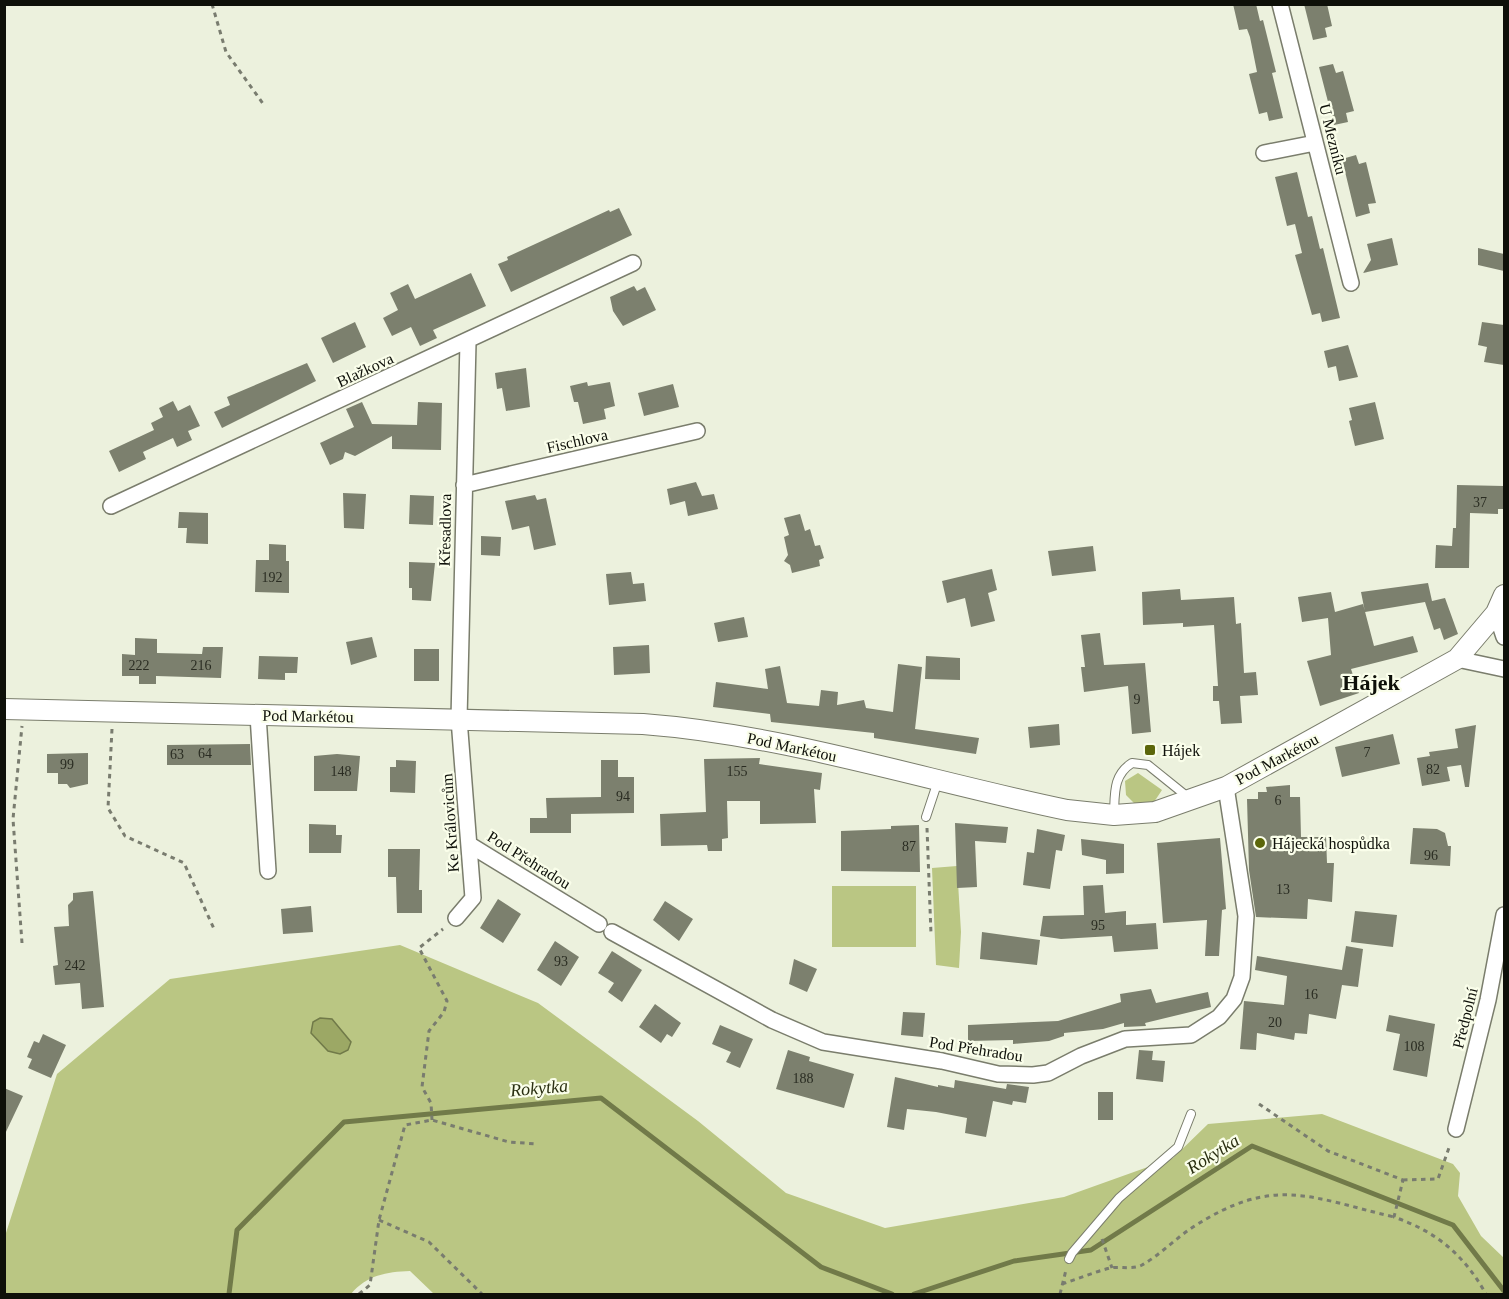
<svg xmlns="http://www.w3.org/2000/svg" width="1509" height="1299" font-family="Georgia,serif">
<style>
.green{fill:#bac683}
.water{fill:#9ca865;stroke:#717a49;stroke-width:1.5}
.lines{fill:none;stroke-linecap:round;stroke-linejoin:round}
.stream{stroke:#717a49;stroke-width:5}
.building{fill:#7c806e}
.lane-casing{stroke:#7a7d6c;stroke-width:10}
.street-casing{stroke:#7a7d6c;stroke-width:18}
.secondary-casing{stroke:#7a7d6c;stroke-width:22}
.path{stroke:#797c6f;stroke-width:3;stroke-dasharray:4.5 4.5;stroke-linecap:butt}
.lane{stroke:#fff;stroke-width:8}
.street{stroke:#fff;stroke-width:15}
.secondary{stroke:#fff;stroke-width:20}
.poi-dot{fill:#5b6609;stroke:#fafeea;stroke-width:2}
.labels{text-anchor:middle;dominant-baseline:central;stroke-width:4.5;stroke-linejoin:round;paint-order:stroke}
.number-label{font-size:14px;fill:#2a2c22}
.street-label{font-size:16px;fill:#0e1009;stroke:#fafeea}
.poi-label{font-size:16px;fill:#0e1009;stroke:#fafeea;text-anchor:start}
.water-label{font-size:18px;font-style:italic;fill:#2a2f11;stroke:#fafeea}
.district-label{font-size:22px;font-weight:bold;fill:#0e1009;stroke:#fafeea}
</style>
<rect width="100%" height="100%" fill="#ecf1dd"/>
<path class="green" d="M 1138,773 L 1162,790 L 1154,802 L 1135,804 L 1126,795 L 1125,781 Z
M 957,866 L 961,932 L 959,968 L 936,965 L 932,868 Z
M 916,886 L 916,947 L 832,947 L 832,886 Z
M 400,945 L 538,1003 L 698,1121 L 786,1193 L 885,1228 L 1064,1197 L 1173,1158 L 1208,1124 L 1322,1114 L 1453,1164 L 1460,1173 L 1458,1196 L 1481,1236 L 1504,1258 L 1504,1294 L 434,1294 L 410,1271 C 386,1272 367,1275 351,1294 L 5,1294 L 5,1236 L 57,1074 L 170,979 Z"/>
<path class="water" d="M 320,1018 L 332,1019 L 351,1042 L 348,1050 L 340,1054 L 328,1051 L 311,1033 L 313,1022 Z"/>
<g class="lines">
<path class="stream" d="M 229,1294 L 237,1230 L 344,1122 L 601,1098 L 821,1267 L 892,1294
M 914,1294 L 1014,1261 L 1091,1250 L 1252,1146 L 1453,1225 L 1504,1291"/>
</g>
<path class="building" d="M 1233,4 L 1256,4 L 1260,21 L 1263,20 L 1276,72 L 1272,73 L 1283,118 L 1269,121 L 1267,112 L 1259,114 L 1249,74 L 1257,72 L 1250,37 L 1247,29 L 1239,30 Z
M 1304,4 L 1327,4 L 1332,26 L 1325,28 L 1327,37 L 1313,40 Z
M 1333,64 L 1336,73 L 1343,71 L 1354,111 L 1346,113 L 1348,122 L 1334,125 L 1319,67 Z
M 1356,155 L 1359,164 L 1366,162 L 1376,203 L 1368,204 L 1370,213 L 1356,217 L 1342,159 Z
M 1297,172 L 1308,217 L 1312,216 L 1320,249 L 1323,248 L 1340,318 L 1322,322 L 1320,313 L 1312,315 L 1295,255 L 1302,253 L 1295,224 L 1287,226 L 1275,177 Z
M 619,208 L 632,235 L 511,292 L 498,264 L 508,260 L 507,257 L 609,210 L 610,212 Z
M 1392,238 L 1398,265 L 1363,273 L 1371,260 L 1367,244 Z
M 1478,248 L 1504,254 L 1504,271 L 1478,265 Z
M 471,273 L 486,306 L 433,330 L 437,338 L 420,346 L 411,327 L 392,336 L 383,318 L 398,310 L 390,293 L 408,284 L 415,299 Z
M 634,286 L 637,291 L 645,287 L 656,310 L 623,326 L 613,311 L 610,297 Z
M 355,322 L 366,347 L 333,363 L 321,338 Z
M 1482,322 L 1504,325 L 1504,365 L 1484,362 L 1487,347 L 1478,345 Z
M 1348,345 L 1358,377 L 1339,381 L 1336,366 L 1328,368 L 1324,351 Z
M 307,363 L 316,381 L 222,428 L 214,412 L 230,405 L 227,397 Z
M 526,368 L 530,407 L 506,411 L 502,388 L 497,389 L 495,373 Z
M 587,382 L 588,386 L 610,382 L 615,406 L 604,409 L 606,419 L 583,424 L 578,402 L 574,402 L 570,386 Z
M 673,384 L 679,407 L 644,416 L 638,393 Z
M 173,401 L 178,411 L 190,405 L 200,426 L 188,431 L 192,440 L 177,447 L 173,438 L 143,452 L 146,459 L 119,472 L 109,451 L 154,430 L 151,423 L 163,417 L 159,408 Z
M 362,402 L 372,424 L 417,425 L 418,402 L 442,403 L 441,450 L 392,449 L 392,436 L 355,456 L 345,452 L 343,459 L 330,465 L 320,443 L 354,427 L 346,409 Z
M 1375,402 L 1384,439 L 1355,446 L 1349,421 L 1352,420 L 1349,408 Z
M 696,482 L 702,496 L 714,494 L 718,509 L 688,516 L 685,501 L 670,505 L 667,489 Z
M 1457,485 L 1504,486 L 1504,509 L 1498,509 L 1498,514 L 1470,513 L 1469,568 L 1435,568 L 1436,545 L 1452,546 L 1453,528 L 1456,528 Z
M 343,493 L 366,494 L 364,529 L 344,528 Z
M 410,495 L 434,496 L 433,525 L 409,524 Z
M 535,495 L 537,500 L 546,498 L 556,545 L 534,550 L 529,526 L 512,530 L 505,501 Z
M 179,512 L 208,513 L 208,544 L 186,543 L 187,528 L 178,528 Z
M 800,514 L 805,531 L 810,529 L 815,546 L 820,545 L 824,558 L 819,560 L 820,566 L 792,573 L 790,565 L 784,561 L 788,555 L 784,537 L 789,535 L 784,518 Z
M 481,536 L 501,537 L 500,556 L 481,555 Z
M 269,544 L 286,545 L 286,561 L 289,561 L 289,593 L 255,592 L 256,560 L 269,560 Z
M 1093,546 L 1096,571 L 1052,576 L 1048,551 Z
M 409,562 L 435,563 L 431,601 L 412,600 L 412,588 L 409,588 Z
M 992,569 L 997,590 L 988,593 L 995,621 L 971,627 L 965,598 L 947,603 L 942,581 Z
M 631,572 L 633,584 L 644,583 L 646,601 L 609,605 L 606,574 Z
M 1428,583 L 1432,601 L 1445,598 L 1458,634 L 1444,640 L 1440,628 L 1434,630 L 1425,602 L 1365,612 L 1361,592 Z
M 1180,589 L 1181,600 L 1234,597 L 1236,624 L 1241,623 L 1244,673 L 1256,672 L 1258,695 L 1240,696 L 1242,723 L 1221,724 L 1219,701 L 1213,701 L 1213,686 L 1218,686 L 1214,625 L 1183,627 L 1183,623 L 1143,625 L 1142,592 Z
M 1331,592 L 1335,612 L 1363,604 L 1374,646 L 1413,636 L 1418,652 L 1351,669 L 1359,693 L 1320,706 L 1307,661 L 1331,655 L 1328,618 L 1302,622 L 1298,597 Z
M 744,617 L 748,637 L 718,642 L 714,623 Z
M 1100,633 L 1104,665 L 1145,663 L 1151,732 L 1132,734 L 1128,686 L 1084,692 L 1081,667 L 1085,667 L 1081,635 Z
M 372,637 L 377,657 L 351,665 L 346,642 Z
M 135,638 L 157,639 L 157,653 L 202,654 L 203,647 L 223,647 L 221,678 L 156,676 L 156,684 L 139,684 L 139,676 L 122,676 L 122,654 L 135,655 Z
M 649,645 L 650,673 L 614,675 L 613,647 Z
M 414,649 L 439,649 L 439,681 L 414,681 Z
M 259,656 L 298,657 L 297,673 L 285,673 L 285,680 L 258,679 Z
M 926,656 L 960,658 L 960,680 L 925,679 Z
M 898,664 L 922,667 L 915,729 L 979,738 L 976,754 L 874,738 L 874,733 L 771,722 L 770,714 L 713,707 L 716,682 L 768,689 L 765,669 L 780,666 L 787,703 L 819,706 L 821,690 L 838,692 L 837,705 L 864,700 L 866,708 L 893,712 Z
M 1059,724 L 1060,745 L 1030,748 L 1028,727 Z
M 1476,725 L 1469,787 L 1465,787 L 1461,765 L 1447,767 L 1450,781 L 1422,786 L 1417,758 L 1430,756 L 1429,752 L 1458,748 L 1455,729 Z
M 1393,734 L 1400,764 L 1342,777 L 1335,747 Z
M 250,744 L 251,765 L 167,765 L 167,745 Z
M 88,753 L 88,784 L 70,788 L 67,784 L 58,784 L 58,773 L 47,773 L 47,754 Z
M 337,754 L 360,756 L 357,791 L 314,791 L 314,756 Z
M 760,758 L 759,764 L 822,773 L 820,790 L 814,789 L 816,823 L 760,824 L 760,801 L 727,801 L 728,838 L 722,839 L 722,851 L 708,851 L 707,845 L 661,846 L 660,814 L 706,812 L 704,759 Z
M 396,760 L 416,761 L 415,793 L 390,792 L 390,767 L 396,767 Z
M 601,760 L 618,760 L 618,777 L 634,777 L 634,813 L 571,814 L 571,833 L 530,833 L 530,818 L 547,818 L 546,798 L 601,797 Z
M 1290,785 L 1290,797 L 1300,797 L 1301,837 L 1326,837 L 1327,863 L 1334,863 L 1332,902 L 1308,899 L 1307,919 L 1256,917 L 1249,870 L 1247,799 L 1258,799 L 1258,792 L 1267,792 L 1266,787 Z
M 955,823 L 1008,827 L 1006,843 L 975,841 L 977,887 L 957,888 Z
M 309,824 L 336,825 L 336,835 L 342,835 L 341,853 L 309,853 Z
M 919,825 L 920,872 L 841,871 L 841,831 L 891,829 L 891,826 Z
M 1413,828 L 1437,829 L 1445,833 L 1448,846 L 1451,846 L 1450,866 L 1410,864 Z
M 1037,829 L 1065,835 L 1062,851 L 1056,850 L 1050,889 L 1023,885 L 1027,852 L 1034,853 Z
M 1220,838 L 1226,909 L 1222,910 L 1219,956 L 1205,956 L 1207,920 L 1163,923 L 1157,843 Z
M 1081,839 L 1124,844 L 1124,873 L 1106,874 L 1106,860 L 1082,855 Z
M 388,849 L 420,849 L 419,890 L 422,890 L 422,913 L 397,913 L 396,877 L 388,877 Z
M 1103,885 L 1105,913 L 1126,911 L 1126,925 L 1156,923 L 1158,949 L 1114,952 L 1112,936 L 1061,939 L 1040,936 L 1043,916 L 1084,915 L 1083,886 Z
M 93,891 L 104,1007 L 82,1009 L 80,983 L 55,985 L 53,966 L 58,965 L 54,927 L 69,926 L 68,905 L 73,900 L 73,893 Z
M 498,899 L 521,914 L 503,943 L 480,928 Z
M 665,901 L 693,919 L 679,941 L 653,920 Z
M 311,906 L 313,932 L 283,934 L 281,909 Z
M 1355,911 L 1397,915 L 1393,947 L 1351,942 Z
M 982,932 L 1040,940 L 1037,965 L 980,959 Z
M 555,941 L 579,957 L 561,986 L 537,970 Z
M 1346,946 L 1363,949 L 1358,987 L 1342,985 L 1336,1019 L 1309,1014 L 1307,1034 L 1295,1033 L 1294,1040 L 1257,1033 L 1256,1050 L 1240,1049 L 1244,1001 L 1284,1005 L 1287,976 L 1255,970 L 1257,956 L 1342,970 Z
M 612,951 L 642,970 L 622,1002 L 608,992 L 614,983 L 598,973 Z
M 794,959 L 817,969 L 807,992 L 789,984 Z
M 1151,989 L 1156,1003 L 1208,992 L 1211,1007 L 1145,1023 L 1146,1026 L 1124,1027 L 1124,1023 L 1103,1029 L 1064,1033 L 1064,1036 L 1049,1041 L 1013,1044 L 1013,1040 L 968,1041 L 968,1025 L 1058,1021 L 1121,1002 L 1120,994 Z
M 655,1004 L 681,1023 L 672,1037 L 667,1034 L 661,1043 L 639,1027 Z
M 903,1012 L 925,1013 L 923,1037 L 901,1035 Z
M 1389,1015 L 1435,1024 L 1427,1077 L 1393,1070 L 1400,1034 L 1386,1031 Z
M 720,1025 L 753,1039 L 740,1068 L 726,1062 L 731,1052 L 712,1044 Z
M 43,1034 L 66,1045 L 51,1078 L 28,1068 L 32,1059 L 27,1057 L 34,1041 L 39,1043 Z
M 788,1050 L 810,1057 L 809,1061 L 854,1074 L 844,1108 L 776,1089 Z
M 1139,1050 L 1153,1051 L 1152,1060 L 1165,1061 L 1163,1082 L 1136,1079 Z
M 895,1077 L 938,1087 L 938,1085 L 954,1088 L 955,1080 L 1006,1089 L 1007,1084 L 1029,1087 L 1026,1103 L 1013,1101 L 1012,1105 L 993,1101 L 986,1137 L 965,1133 L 967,1118 L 936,1112 L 907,1109 L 904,1130 L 887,1127 Z
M 4,1088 L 23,1096 L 4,1136 Z
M 1098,1092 L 1113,1092 L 1113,1120 L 1098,1120 Z"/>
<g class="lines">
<defs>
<path id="lane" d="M 1114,813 C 1115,793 1113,775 1132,763 L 1148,765 L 1189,798
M 926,817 L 938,781
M 1069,1259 L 1072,1253 L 1119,1198 L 1178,1147 L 1191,1114"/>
<path id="street" d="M 1280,4 L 1351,283
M 1264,153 L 1315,143
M 464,485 L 697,431
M 111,506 L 633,263
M 1496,613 L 1504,637
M 1457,659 L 1504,669
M 258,715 L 268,871
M 470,845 L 599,924
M 456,918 L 473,898 L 459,719 L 468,342
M 612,932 L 772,1020 L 823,1042 L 942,1061 L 998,1074 L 1033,1075 L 1048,1073 L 1081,1056 L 1125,1039 L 1191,1035 L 1219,1017 L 1234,999 L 1242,977 L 1246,916 L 1226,787
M 1456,1129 L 1488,1000 L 1504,915"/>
<path id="secondary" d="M 4,709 L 643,724 C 787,735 926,781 1067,810 L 1114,815 L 1155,812 L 1226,787 L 1457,659 L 1496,613 L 1504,595"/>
</defs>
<use href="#lane" class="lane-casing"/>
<use href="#street" class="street-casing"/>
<use href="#secondary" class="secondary-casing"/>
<path class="path" d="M 212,4 L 226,52 L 264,105
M 112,729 L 108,808 L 125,836 L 184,863 L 215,931
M 927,828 L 931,934
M 22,943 L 13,819 L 22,726
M 1259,1104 L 1328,1151 L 1403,1180 L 1394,1217 C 1437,1232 1464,1255 1486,1294
M 432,1120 L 431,1103 L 422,1087 L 429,1031 L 444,1012 L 447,1001 L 419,948 L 443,929
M 1403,1180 L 1438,1179 L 1450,1145
M 379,1220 L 429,1242 L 482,1294
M 1102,1239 L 1112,1268
M 1062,1284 C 1078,1279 1094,1272 1110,1268 C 1120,1266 1133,1270 1142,1265 C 1160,1255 1176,1238 1193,1227 C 1274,1175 1309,1197 1394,1217
M 359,1294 L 370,1285 L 379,1220 L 405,1125 L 432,1120 L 509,1142 L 537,1144
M 1060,1294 L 1066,1270"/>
<use href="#lane" class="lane"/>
<use href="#street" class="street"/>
<use href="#secondary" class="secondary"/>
</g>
<g class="poi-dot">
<rect x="1144" y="744" width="12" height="12" rx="3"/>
<circle cx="1260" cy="843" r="6"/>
</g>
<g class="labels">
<g class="number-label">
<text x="1480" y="502">37</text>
<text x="272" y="577">192</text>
<text x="139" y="665">222</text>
<text x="201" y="665">216</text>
<text x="1137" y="699">9</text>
<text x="1367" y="752">7</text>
<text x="205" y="753">64</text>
<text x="177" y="754">63</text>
<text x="67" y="764">99</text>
<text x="1433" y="769">82</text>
<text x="341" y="771">148</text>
<text x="737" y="771">155</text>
<text x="623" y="796">94</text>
<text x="1278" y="800">6</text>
<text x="909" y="846">87</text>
<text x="1431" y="855">96</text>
<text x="1283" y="889">13</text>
<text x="1098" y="925">95</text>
<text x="561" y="961">93</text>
<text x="75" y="965">242</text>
<text x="1311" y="994">16</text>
<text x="1275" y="1022">20</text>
<text x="1414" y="1046">108</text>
<text x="803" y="1078">188</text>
</g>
<g class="street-label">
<text transform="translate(1333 139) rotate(76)">U Mezníku</text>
<text transform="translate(365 370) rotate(-25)">Blažkova</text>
<text transform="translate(577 441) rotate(-13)">Fischlova</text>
<text transform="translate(445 530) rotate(-89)">Křesadlova</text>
<text transform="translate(308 716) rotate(1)">Pod Markétou</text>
<text transform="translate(792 747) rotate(12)">Pod Markétou</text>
<text transform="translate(1277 759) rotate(-28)">Pod Markétou</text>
<text transform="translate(450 823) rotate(-94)">Ke Královicům</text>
<text transform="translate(529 860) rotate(32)">Pod Přehradou</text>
<text transform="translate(1465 1018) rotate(-76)">Předpolní</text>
<text transform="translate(976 1049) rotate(9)">Pod Přehradou</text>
</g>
<g class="poi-label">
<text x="1162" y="750">Hájek</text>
<text x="1272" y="843">Hájecká hospůdka</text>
</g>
<g class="water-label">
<text transform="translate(539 1088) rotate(-5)">Rokytka</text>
<text transform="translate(1213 1154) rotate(-32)">Rokytka</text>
</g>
<g class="district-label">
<text x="1371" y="682">Hájek</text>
</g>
</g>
<rect width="1509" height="1299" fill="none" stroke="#0e1009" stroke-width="12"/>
</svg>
